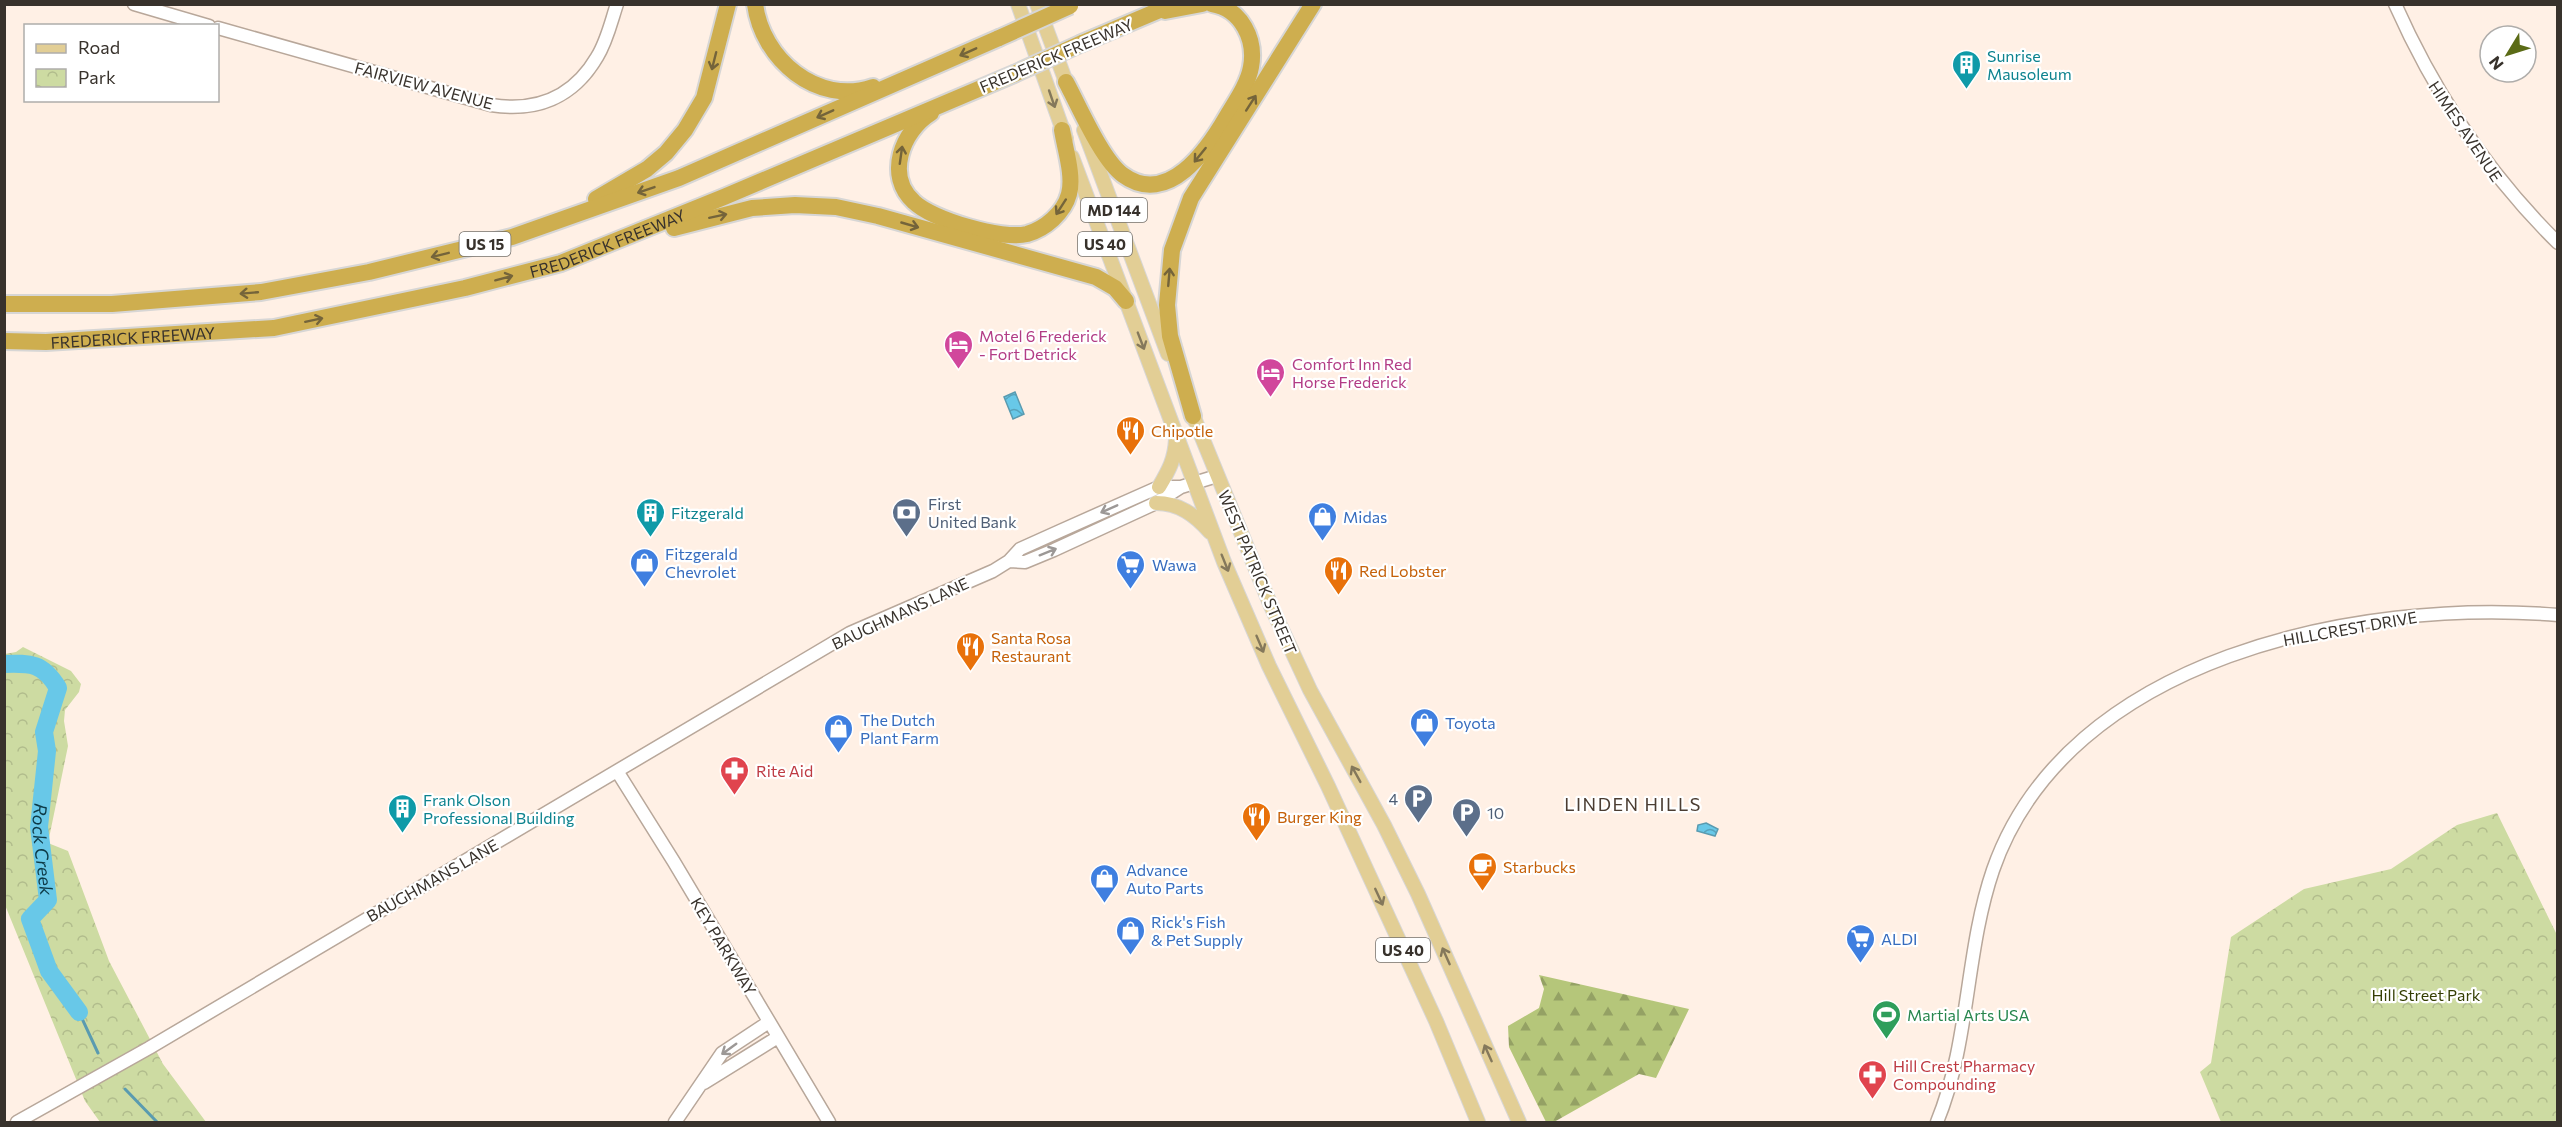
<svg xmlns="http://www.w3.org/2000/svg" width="2562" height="1127" font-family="Commissioner,sans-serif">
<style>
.forest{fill:url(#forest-firs)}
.park{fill:url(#park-crowns)}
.water{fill:url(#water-waves);stroke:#5a9bb0;stroke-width:1.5}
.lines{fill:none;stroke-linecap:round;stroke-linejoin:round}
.stream{stroke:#5a9bb0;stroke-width:3}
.river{stroke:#68c8e8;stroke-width:18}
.secondary-casing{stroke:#b8a79a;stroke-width:15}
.primary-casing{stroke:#d7d6d5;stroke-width:16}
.highway-casing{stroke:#d7d6d5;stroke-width:20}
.secondary{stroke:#fff;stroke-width:12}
.primary{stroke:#e2ce95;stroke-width:14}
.highway{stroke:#ceae4f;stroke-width:16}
.highway-bridge-casing{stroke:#d7d6d5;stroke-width:20;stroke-linecap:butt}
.highway-bridge{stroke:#ceae4f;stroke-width:16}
.oneway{stroke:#74643a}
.oneway2{stroke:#84785b}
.oneway3{stroke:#9c9896}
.labels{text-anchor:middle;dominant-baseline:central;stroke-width:4.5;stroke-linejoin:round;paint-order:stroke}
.shield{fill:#fff;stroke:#74706b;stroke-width:1.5}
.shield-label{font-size:15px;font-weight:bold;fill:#38322c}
.street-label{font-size:16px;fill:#38322c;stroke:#fff}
.culture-label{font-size:16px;fill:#0d838f;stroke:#fff;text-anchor:start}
.hotel-label{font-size:16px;fill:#b23c85;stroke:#fff;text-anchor:start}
.food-label{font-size:16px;fill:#c56008;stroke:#fff;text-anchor:start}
.service-label{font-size:16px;fill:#4e5e75;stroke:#fff;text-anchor:start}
.shop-label{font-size:16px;fill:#366cbe;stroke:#fff;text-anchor:start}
.health-label{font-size:16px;fill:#be3a42;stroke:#fff;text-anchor:start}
.park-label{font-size:16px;fill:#353f03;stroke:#fff}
.leisure-label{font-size:16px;fill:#27864d;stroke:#fff;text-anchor:start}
.neighbourhood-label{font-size:18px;letter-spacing:1.5px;fill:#4b3d32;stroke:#fff}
.water-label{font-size:18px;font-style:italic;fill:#0d3a47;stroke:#fff}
</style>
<defs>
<pattern id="forest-firs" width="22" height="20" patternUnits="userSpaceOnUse" patternTransform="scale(1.5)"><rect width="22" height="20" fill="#b5c67a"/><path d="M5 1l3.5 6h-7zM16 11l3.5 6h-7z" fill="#94a164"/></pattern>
<pattern id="park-crowns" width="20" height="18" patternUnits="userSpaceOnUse" patternTransform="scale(1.5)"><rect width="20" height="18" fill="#cddba2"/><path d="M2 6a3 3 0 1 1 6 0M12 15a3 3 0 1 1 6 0" fill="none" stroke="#b1bc8c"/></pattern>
<pattern id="water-waves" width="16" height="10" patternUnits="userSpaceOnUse" patternTransform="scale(1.5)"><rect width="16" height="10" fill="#68c8e8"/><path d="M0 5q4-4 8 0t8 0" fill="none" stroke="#57a3bc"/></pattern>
</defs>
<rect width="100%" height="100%" fill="#fff0e5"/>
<path class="forest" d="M 1539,975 L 1689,1009 L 1656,1078 L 1639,1074 L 1554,1122 L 1546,1122 L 1509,1047 L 1508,1026 L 1539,1008 L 1544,989 Z"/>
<path class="park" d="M 23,647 L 71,671 L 81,684 L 79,692 L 65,710 L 64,721 L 68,746 L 48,843 L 68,851 L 109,961 L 163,1064 L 206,1122 L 100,1122 L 85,1101 L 5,905 L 5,654 L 16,652 Z
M 2497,813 L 2557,935 L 2557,1122 L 2221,1122 L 2200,1072 L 2211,1063 L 2231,937 L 2304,889 L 2391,869 L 2457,825 Z"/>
<path class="water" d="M 1015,392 L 1024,414 L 1013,419 L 1004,397 Z
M 1706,823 L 1718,829 L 1715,836 L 1697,831 L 1698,825 Z"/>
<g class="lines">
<path class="stream" d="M 79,1012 L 98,1053
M 125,1089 L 157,1122"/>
<path class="river" id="s1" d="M 4,664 C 31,663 43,663 58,688 L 44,732 L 47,751 L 39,827 L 48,900 L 30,919 L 49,971 L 79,1012"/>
<defs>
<path id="secondary" d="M 134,4 L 209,26
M 2395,4 C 2435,94 2488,174 2558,243
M 218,28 L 491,105 C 536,112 573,98 597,57 C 607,41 611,22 617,4
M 1009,561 L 1025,562 L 1054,550 L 1156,503 L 1181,487 L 1217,476
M 617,771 L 674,862 L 829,1122
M 704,1083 L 778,1037
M 17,1122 L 149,1048 L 850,633 L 993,571 L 1009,561 L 1020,549 L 1060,531 L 1159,487 L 1181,487
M 675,1122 L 722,1053 L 769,1022
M 1937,1122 C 1970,1042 1965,952 1993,870 C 2067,657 2359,598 2558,615"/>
<path id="primary" d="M 1018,4 L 1066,139
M 1037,4 L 1069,90
M 1084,130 L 1168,354
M 1072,157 L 1224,562 L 1269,666 L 1328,786 L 1436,1021 L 1478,1122
M 1190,408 L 1271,606 L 1310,690 L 1384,825 L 1418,894 L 1519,1122
M 1159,487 C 1169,470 1175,459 1176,439
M 1156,503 C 1179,503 1195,515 1210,532"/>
<g id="highway">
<path d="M 755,4 C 762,59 817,106 873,87"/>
<path d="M 1165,11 L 1202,4"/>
<path d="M 1082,43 L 1174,4"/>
<path d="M 1066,82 C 1079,106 1102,160 1123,175 C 1168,208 1208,149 1227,116 C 1236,101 1248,84 1251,67 C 1256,40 1242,9 1212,4"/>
<path d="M 931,113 C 902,131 885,176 914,202 C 933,220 1002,240 1027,234 C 1045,229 1064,213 1069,194 C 1074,176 1065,149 1062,130"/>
<path d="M 596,199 L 647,169 L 666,153 L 685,130 L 704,98 L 728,4"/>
<path d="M 674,228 L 752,208 L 795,205 L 836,207 L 878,216 L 1096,277 L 1115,288 L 1126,301"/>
<path d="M 4,304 L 112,304 L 261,292 L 369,272 L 512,237 L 679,178 L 999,38"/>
<path id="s2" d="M 4,341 L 46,342 L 274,328 L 465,288 L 561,263 L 724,197 L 1014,74"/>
<path d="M 1193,416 L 1170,336 L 1167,305 L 1172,250 L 1191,198 L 1313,4"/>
</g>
</defs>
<use href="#secondary" class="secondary-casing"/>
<use href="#primary" class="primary-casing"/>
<use href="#highway" class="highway-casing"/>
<use href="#secondary" class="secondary"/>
<use href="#primary" class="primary"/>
<use href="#highway" class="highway"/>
<defs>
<path id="highway-bridge" d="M 999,38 L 1070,6
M 1014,74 L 1082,43"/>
</defs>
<use href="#highway-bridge" class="highway-bridge-casing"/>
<use href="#highway-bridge" class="highway-bridge"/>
</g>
<defs><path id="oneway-shaft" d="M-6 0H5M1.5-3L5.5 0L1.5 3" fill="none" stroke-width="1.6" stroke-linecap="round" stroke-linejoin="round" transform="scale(1.5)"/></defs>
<g class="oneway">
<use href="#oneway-shaft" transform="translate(968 52) rotate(156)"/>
<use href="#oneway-shaft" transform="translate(714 61) rotate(104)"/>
<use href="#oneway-shaft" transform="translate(1251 103) rotate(-57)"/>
<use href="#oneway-shaft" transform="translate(825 114) rotate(156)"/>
<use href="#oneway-shaft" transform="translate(901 155) rotate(-82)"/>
<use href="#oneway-shaft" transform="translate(1200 155) rotate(129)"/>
<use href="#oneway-shaft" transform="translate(646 190) rotate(161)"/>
<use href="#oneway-shaft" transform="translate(1061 207) rotate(123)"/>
<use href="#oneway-shaft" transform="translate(718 216) rotate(-12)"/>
<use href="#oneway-shaft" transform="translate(910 225) rotate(16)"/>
<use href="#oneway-shaft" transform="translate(440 255) rotate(166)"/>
<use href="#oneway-shaft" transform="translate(1169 277) rotate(-85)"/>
<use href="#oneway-shaft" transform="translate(504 278) rotate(-15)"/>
<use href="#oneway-shaft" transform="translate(249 293) rotate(175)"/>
<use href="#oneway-shaft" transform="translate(314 320) rotate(-12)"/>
</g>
<g class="oneway2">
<use href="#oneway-shaft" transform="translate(1052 99) rotate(71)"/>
<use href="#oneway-shaft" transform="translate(1141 341) rotate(69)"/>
<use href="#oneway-shaft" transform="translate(1225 563) rotate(68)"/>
<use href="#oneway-shaft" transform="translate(1260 644) rotate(67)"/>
<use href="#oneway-shaft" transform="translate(1356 774) rotate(-119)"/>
<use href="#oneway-shaft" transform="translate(1379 897) rotate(65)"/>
<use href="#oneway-shaft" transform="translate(1446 956) rotate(-114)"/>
<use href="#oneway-shaft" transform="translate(1488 1053) rotate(-114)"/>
</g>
<g class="oneway3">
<use href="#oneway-shaft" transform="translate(1109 509) rotate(156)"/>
<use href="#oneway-shaft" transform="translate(1048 552) rotate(-22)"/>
<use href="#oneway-shaft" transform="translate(729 1049) rotate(144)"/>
</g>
<defs>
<symbol id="building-pin" viewBox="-11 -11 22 30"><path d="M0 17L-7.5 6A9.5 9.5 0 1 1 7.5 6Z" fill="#0f9aa8" stroke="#fff"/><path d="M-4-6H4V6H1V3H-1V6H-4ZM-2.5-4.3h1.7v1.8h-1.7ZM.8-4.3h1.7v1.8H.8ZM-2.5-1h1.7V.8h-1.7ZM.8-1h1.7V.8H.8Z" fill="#fff"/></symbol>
<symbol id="hotel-pin" viewBox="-11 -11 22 30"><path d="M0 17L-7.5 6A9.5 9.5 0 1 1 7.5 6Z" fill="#d1479c" stroke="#fff"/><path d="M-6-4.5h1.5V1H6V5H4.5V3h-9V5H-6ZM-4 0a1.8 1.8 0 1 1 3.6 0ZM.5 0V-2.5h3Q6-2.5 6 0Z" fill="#fff"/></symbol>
<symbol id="restaurant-pin" viewBox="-11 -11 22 30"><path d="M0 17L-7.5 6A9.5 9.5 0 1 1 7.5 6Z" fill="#e8710a" stroke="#fff"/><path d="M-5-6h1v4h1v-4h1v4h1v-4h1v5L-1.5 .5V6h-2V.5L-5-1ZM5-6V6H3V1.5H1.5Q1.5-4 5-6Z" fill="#fff"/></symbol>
<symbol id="bank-pin" viewBox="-11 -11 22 30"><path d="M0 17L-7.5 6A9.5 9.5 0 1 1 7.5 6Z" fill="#5c6f8a" stroke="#fff"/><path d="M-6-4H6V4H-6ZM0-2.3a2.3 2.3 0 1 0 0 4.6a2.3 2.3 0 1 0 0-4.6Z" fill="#fff"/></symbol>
<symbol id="shop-pin" viewBox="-11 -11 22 30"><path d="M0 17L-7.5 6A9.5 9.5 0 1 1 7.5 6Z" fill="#3f7fe0" stroke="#fff"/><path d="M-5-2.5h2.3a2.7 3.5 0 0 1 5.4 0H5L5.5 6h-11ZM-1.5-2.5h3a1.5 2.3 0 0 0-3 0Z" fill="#fff"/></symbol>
<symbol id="supermarket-pin" viewBox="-11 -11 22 30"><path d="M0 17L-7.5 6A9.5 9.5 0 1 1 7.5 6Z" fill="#3f7fe0" stroke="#fff"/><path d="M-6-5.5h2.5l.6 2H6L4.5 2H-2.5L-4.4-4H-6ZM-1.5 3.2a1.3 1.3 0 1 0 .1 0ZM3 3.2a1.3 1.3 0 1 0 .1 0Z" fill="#fff"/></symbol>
<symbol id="pharmacy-pin" viewBox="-11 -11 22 30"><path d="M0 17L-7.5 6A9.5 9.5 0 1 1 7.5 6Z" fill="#e0444e" stroke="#fff"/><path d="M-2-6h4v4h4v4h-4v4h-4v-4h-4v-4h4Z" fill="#fff"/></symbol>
<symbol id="parking-pin" viewBox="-11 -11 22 30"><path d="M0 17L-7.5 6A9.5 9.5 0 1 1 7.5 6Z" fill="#5c6f8a" stroke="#fff"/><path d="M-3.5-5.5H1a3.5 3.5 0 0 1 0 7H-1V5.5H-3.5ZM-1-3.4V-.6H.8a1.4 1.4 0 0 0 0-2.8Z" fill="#fff"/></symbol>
<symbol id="cafe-pin" viewBox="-11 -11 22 30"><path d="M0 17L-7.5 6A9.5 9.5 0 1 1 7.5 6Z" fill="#e8710a" stroke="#fff"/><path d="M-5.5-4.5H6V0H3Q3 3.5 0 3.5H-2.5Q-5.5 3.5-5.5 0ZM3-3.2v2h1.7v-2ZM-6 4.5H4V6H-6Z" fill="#fff"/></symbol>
<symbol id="stadium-pin" viewBox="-11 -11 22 30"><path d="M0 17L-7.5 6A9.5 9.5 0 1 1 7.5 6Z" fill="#2e9e5b" stroke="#fff"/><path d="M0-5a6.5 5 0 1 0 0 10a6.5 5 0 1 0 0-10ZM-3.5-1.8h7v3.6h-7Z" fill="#fff"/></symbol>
</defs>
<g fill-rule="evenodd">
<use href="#building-pin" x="1950" y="48" width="33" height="45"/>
<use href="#hotel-pin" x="942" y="328" width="33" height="45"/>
<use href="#hotel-pin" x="1254" y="356" width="33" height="45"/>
<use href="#restaurant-pin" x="1114" y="414" width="33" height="45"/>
<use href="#building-pin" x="634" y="496" width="33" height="45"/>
<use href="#bank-pin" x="890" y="496" width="33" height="45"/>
<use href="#shop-pin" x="1306" y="500" width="33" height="45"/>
<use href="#shop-pin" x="628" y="546" width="33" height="45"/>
<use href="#supermarket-pin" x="1114" y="548" width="33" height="45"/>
<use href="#restaurant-pin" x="1322" y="554" width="33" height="45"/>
<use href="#restaurant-pin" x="954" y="630" width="33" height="45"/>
<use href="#shop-pin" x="1408" y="706" width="33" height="45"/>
<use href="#shop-pin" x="822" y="712" width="33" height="45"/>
<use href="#pharmacy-pin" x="718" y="754" width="33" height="45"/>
<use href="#parking-pin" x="1402" y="782" width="33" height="45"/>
<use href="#building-pin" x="386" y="792" width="33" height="45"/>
<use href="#parking-pin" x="1450" y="796" width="33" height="45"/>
<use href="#restaurant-pin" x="1240" y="800" width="33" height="45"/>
<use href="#cafe-pin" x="1466" y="850" width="33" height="45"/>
<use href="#shop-pin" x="1088" y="862" width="33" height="45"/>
<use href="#shop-pin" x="1114" y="914" width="33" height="45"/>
<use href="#supermarket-pin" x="1844" y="922" width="33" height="45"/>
<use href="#stadium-pin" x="1870" y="998" width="33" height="45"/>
<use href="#pharmacy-pin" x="1856" y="1058" width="33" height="45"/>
</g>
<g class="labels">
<g class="shield">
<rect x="1081" y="198" width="66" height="24" rx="4.5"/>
<rect x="459.5" y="232" width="51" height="24" rx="4.5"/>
<rect x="1078" y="232" width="54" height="24" rx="4.5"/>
<rect x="1376" y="938" width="54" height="24" rx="4.5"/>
</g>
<g class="shield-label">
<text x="1114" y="210">MD 144</text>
<text x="485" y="244">US 15</text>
<text x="1105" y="244">US 40</text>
<text x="1403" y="950">US 40</text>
</g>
<g class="street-label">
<text transform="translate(1056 55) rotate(-23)">FREDERICK FREEWAY</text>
<text transform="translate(424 85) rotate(15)">FAIRVIEW AVENUE</text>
<text transform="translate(2466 131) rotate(56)">HIMES AVENUE</text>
<text stroke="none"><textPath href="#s2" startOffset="615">FREDERICK FREEWAY</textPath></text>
<text stroke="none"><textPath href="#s2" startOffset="129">FREDERICK FREEWAY</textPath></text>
<text transform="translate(1258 572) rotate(67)">WEST PATRICK STREET</text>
<text transform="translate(900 613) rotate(-25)">BAUGHMANS LANE</text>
<text transform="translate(2350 628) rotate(-10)">HILLCREST DRIVE</text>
<text transform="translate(432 880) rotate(-30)">BAUGHMANS LANE</text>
<text transform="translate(724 946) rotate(59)">KEY PARKWAY</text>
</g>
<g class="culture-label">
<text x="1987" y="55">Sunrise<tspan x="1987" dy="18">Mausoleum</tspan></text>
<text x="671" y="512">Fitzgerald</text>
<text x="423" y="799">Frank Olson<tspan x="423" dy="18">Professional Building</tspan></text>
</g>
<g class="hotel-label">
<text x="979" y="335">Motel 6 Frederick<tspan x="979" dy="18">- Fort Detrick</tspan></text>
<text x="1292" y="363">Comfort Inn Red<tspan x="1292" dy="18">Horse Frederick</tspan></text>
</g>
<g class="food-label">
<text x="1151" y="430">Chipotle</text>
<text x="1359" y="570">Red Lobster</text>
<text x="991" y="637">Santa Rosa<tspan x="991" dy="18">Restaurant</tspan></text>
<text x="1277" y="816">Burger King</text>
<text x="1503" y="866">Starbucks</text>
</g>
<g class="service-label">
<text x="928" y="503">First<tspan x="928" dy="18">United Bank</tspan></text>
<text x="1398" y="798" text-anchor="end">4</text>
<text x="1487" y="812">10</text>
</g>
<g class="shop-label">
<text x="1343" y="516">Midas</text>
<text x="665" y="553">Fitzgerald<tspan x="665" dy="18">Chevrolet</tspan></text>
<text x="1152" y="564">Wawa</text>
<text x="860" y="719">The Dutch<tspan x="860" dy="18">Plant Farm</tspan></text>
<text x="1445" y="722">Toyota</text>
<text x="1126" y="869">Advance<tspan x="1126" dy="18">Auto Parts</tspan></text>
<text x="1151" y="921">Rick's Fish<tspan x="1151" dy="18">&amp; Pet Supply</tspan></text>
<text x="1881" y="938">ALDI</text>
</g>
<g class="health-label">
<text x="756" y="770">Rite Aid</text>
<text x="1893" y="1065">Hill Crest Pharmacy<tspan x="1893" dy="18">Compounding</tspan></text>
</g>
<g class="park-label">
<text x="2426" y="994">Hill Street Park</text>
</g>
<g class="leisure-label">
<text x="1907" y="1014">Martial Arts USA</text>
</g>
<g class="neighbourhood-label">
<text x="1633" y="804">LINDEN HILLS</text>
</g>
<g class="water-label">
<text stroke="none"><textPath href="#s1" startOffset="228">Rock Creek</textPath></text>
</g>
</g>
<rect width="2562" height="1127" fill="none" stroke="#38322c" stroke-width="12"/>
<rect x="24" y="24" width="195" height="78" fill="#ffffff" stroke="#afadab" stroke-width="1.5"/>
<rect x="36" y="44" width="30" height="9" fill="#e2ce95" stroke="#afadab" stroke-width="1.5"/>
<text x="78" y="54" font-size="18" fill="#38322c">Road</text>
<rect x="36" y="69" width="30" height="18" fill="url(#park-crowns)" stroke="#afadab" stroke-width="1.5"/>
<text x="78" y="84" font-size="18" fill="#38322c">Park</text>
<g transform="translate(2508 54) rotate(232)"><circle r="28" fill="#ffffff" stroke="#afadab" stroke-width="1.5"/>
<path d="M0-4.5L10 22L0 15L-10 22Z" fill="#5b6b16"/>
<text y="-9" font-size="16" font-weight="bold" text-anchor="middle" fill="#38322c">N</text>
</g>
</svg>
